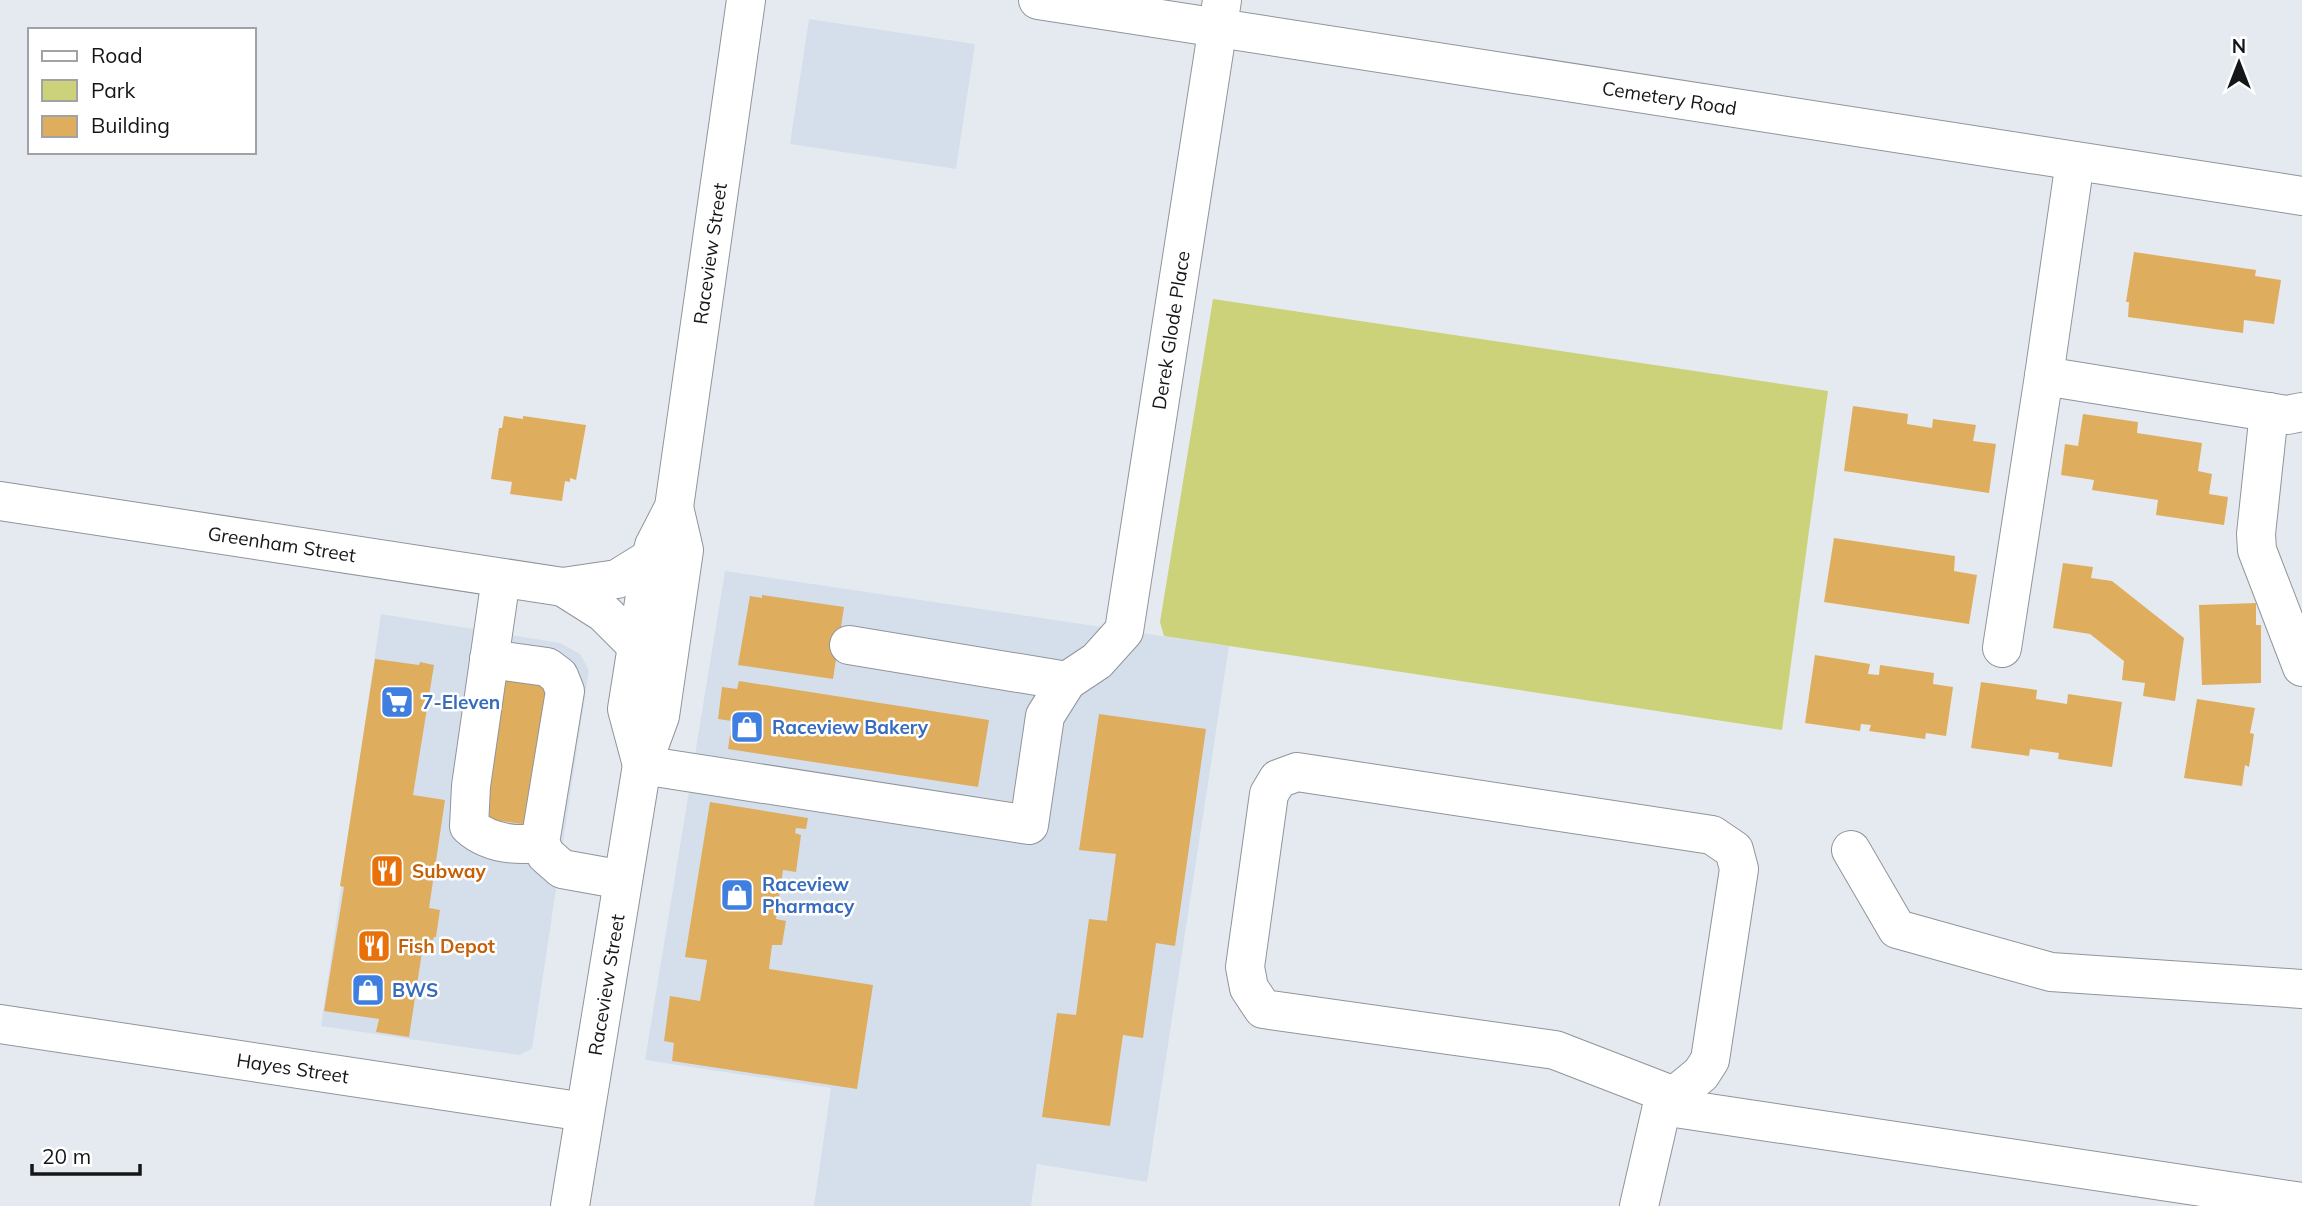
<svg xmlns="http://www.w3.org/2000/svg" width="2302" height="1206" font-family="Mulish,sans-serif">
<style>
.built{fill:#d5dfeb}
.green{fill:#cbd27a}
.building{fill:#dfad5e}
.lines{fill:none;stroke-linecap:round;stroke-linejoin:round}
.minor-casing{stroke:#90959a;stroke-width:40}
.minor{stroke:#fff;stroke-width:38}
.labels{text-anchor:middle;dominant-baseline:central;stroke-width:5;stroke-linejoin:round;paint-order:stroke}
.street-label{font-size:19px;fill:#141618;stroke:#fff}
.shop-label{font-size:19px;font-weight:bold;fill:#366cbe;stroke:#fff;text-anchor:start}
.food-label{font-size:19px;font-weight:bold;fill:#c56008;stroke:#fff;text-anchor:start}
</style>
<rect width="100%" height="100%" fill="#e5eaf0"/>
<path class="built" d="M 809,19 L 975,44 L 956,169 L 790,144 Z
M 725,571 L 1229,646 L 1147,1182 L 1037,1164 L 1031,1206 L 814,1206 L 831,1088 L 645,1060 Z
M 381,614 L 560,643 L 580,654 L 589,670 L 532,1049 L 519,1055 L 321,1026 Z"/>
<path class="green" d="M 1213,299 L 1828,391 L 1782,730 L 1164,636 L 1160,622 Z"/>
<path class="building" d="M 2134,252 L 2256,270 L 2255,276 L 2281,280 L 2274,324 L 2244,320 L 2243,333 L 2128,317 L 2129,302 L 2126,302 Z
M 1853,406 L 1908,414 L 1907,424 L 1932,428 L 1933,419 L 1976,425 L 1973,441 L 1996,444 L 1989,493 L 1844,471 Z
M 2083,414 L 2138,422 L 2137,433 L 2202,443 L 2198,471 L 2212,474 L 2209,494 L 2228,497 L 2224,525 L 2156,515 L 2158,500 L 2092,490 L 2094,480 L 2061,475 L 2065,444 L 2078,446 Z
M 504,416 L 523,419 L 523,416 L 586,425 L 576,480 L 570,478 L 570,482 L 565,481 L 562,501 L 510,494 L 512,482 L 491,479 L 499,428 L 502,428 Z
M 1834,538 L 1955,556 L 1954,571 L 1977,575 L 1969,624 L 1824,602 Z
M 2063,563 L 2093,567 L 2091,578 L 2112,581 L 2184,638 L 2175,701 L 2143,696 L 2145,683 L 2122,680 L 2124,661 L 2090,634 L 2053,628 Z
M 762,595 L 844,607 L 833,679 L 738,665 L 750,596 L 762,598 Z
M 2256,603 L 2256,625 L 2261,625 L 2261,683 L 2202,685 L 2199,605 Z
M 1815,655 L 1870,664 L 1868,674 L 1879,675 L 1880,665 L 1934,673 L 1933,684 L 1953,687 L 1946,736 L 1926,733 L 1925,739 L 1869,731 L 1871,725 L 1861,724 L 1860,731 L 1805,723 Z
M 375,659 L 419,665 L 420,662 L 434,665 L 413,795 L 445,800 L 429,908 L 440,910 L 436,937 L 434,937 L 433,940 L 424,939 L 409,1037 L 376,1032 L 379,1019 L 324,1011 L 344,887 L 340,886 Z
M 492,677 L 549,685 L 530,825 L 472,817 Z
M 739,681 L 989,720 L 978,787 L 728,749 L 732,721 L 718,719 L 722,687 L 737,689 Z
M 1981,682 L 2037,690 L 2036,699 L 2067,704 L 2068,694 L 2122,702 L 2112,767 L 2058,759 L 2059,753 L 2030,749 L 2029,756 L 1971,748 Z
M 2197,699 L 2255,708 L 2250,733 L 2254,734 L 2249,767 L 2245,765 L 2242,786 L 2184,778 Z
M 1099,714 L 1206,729 L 1175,946 L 1156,943 L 1143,1038 L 1123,1035 L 1110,1126 L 1042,1117 L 1057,1013 L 1076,1015 L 1089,919 L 1107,921 L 1116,854 L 1079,850 Z
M 710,802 L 808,818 L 806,829 L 796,828 L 795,833 L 801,835 L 796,872 L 783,870 L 776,919 L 786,921 L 782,945 L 772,945 L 769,969 L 873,985 L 857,1089 L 672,1061 L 674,1043 L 664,1041 L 670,996 L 700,1001 L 707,960 L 685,957 Z"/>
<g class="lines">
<defs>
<g id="minor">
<path id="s1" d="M 1038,0 L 2302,196"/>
<path d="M 2075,161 L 2044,376 L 2287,415 L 2302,412"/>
<path d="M 2269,412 L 2256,534 L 2257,550 L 2302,667"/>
<path id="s2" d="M 0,501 L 563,587 L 617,579 L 651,558"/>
<path d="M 501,578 L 471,786 L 469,826 C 488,843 515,846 540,843"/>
<path d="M 563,587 L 604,613 L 636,645"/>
<path d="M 849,645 L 1067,681"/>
<path d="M 2002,648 L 2044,376"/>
<path d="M 489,659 L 547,667 L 559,676 L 565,691 L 540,843 L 546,855 L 562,869 L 623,880"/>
<path id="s3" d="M 642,765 L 1029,825 L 1045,716 L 1067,681 L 1097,661 L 1124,631 L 1222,0"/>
<path id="s4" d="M 642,765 L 627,709 L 651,558 L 654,546 L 674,507 L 746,0"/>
<path d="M 1851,850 L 1897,929 L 2051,972 L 2302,989"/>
<path id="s5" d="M 0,1024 L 585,1112"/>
<path d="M 1662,1106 L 2302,1202"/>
<path id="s6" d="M 570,1206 L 642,765 L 660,716 L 684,550 L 674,507"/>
<path d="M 1639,1206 L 1662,1106 L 1701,1074 L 1710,1060 L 1739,869 L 1734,850 L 1712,835 L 1297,772 L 1278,779 L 1269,794 L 1245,967 L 1249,988 L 1263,1009 L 1555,1050 L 1674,1096"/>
</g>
</defs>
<use href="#minor" class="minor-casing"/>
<use href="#minor" class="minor"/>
</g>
<defs>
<symbol id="supermarket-square" viewBox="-11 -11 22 22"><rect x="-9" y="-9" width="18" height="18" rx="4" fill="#3f7fe0" stroke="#fff"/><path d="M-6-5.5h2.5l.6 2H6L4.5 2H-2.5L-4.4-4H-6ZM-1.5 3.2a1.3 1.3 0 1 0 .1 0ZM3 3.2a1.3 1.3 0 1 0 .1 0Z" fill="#fff"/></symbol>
<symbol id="shop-square" viewBox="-11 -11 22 22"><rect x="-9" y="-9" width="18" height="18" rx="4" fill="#3f7fe0" stroke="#fff"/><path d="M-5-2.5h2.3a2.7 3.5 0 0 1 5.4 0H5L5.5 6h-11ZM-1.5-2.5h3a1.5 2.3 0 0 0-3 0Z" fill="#fff"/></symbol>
<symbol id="restaurant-square" viewBox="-11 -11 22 22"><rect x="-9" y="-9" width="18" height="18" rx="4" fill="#e8710a" stroke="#fff"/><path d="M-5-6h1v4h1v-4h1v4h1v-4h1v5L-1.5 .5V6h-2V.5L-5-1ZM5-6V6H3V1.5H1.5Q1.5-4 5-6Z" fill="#fff"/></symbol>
</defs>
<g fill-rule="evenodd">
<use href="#supermarket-square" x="378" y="683" width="38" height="38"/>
<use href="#shop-square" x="728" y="708" width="38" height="38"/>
<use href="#restaurant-square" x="368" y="852" width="38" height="38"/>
<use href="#shop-square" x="718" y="876" width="38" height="38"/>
<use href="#restaurant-square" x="355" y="927" width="38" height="38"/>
<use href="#shop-square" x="349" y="971" width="38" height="38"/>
</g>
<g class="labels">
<g class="street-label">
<text stroke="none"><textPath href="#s1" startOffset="639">Cemetery Road</textPath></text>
<text stroke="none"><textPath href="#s4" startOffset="523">Raceview Street</textPath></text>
<text stroke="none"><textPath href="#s3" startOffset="924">Derek Glode Place</textPath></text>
<text stroke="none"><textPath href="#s2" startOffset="285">Greenham Street</textPath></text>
<text stroke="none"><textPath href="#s6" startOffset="224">Raceview Street</textPath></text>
<text stroke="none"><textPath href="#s5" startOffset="296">Hayes Street</textPath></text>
</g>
<g class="shop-label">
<text x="422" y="702">7-Eleven</text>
<text x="772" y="727">Raceview Bakery</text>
<text x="762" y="884">Raceview<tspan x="762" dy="22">Pharmacy</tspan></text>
<text x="392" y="990">BWS</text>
</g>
<g class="food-label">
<text x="412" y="871">Subway</text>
<text x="398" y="946">Fish Depot</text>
</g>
</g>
<rect x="28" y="28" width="228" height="126" fill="#ffffff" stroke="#a1a2a3" stroke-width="2"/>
<rect x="42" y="51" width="35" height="10" fill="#ffffff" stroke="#a1a2a3" stroke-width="2"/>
<text x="91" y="63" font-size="21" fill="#141618">Road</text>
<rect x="42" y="80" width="35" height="21" fill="#cbd27a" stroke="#a1a2a3" stroke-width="2"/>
<text x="91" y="98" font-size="21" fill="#141618">Park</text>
<rect x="42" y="116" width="35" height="21" fill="#dfad5e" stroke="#a1a2a3" stroke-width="2"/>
<text x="91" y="133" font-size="21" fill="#141618">Building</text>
<g transform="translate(2239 63)" stroke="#ffffff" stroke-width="5" paint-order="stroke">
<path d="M0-5L12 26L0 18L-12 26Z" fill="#141618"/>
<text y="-10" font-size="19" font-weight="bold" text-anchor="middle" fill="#141618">N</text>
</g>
<path d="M32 1164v10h108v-10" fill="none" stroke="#141618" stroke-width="3.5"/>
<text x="42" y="1164" font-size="21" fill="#141618" stroke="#ffffff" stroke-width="5" paint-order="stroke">20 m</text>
</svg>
